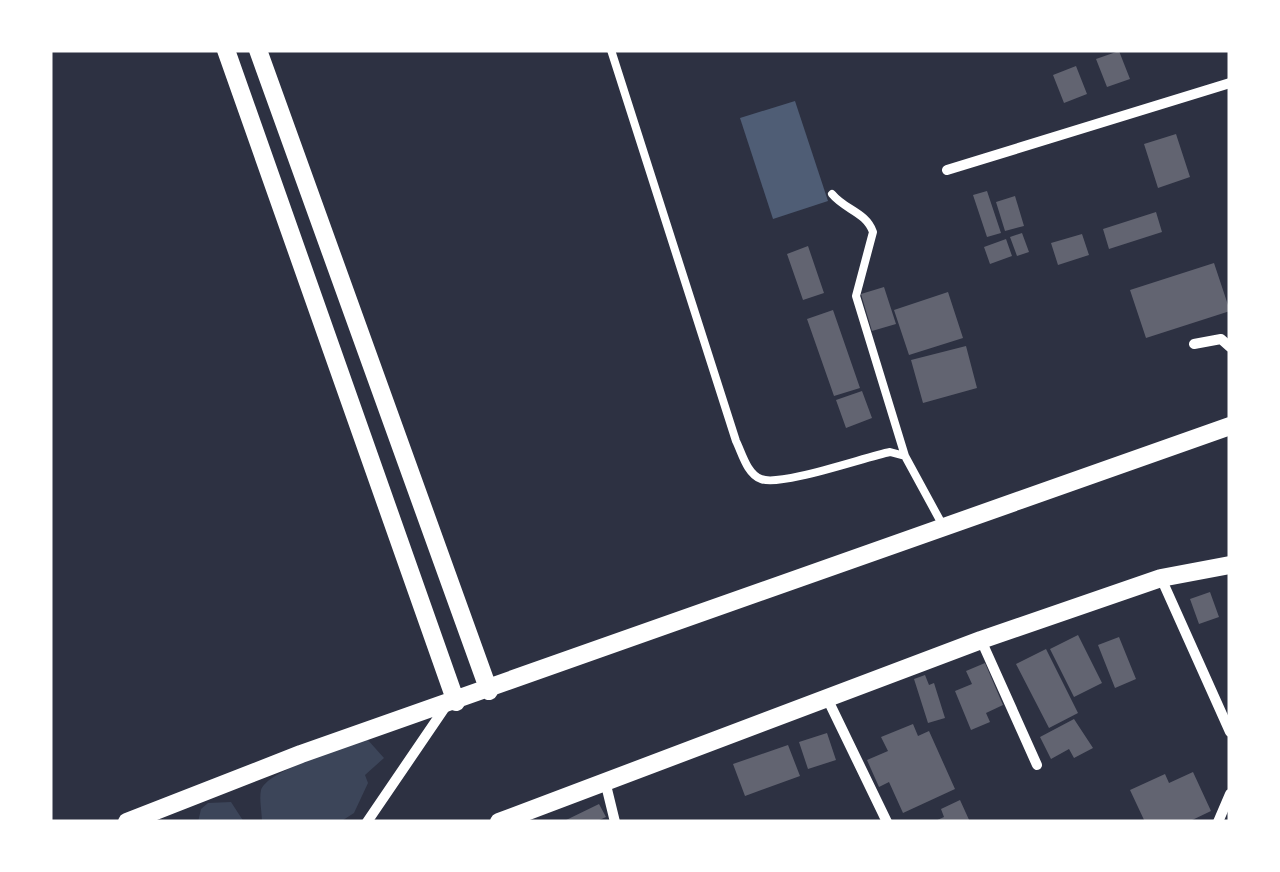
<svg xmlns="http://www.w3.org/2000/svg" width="1280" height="872" font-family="'Open Sans',sans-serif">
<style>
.green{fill:#3c4559}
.water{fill:#4f5d75}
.building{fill:#626471}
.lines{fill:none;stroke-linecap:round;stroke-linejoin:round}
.service{stroke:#fff;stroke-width:8}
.minor{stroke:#fff;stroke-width:10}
.tertiary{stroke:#fff;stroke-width:18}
</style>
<rect width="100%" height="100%" fill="#2d3142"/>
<path class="green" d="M 367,739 L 384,758 L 365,775 L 368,783 L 354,813 L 340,822 L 262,822 C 262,813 259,799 261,790 C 267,770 346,748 367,739 Z
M 231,802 L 244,822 L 198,822 L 201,809 L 208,803 Z"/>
<path class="water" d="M 795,101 L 828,201 L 773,219 L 740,118 Z"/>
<path class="building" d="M 1119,51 L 1130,79 L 1107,87 L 1096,59 Z
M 1076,66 L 1087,94 L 1064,103 L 1053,75 Z
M 1176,134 L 1190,177 L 1158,188 L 1144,144 Z
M 987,191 L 1001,233 L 987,237 L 973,195 Z
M 1015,196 L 1024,226 L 1005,231 L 996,202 Z
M 1156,212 L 1162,232 L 1109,249 L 1103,229 Z
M 1022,233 L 1029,252 L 1017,256 L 1010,237 Z
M 1082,234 L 1089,255 L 1058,265 L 1051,243 Z
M 1006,239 L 1012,256 L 990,264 L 984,247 Z
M 808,246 L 824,293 L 803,300 L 787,254 Z
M 1214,263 L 1230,311 L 1146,338 L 1130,290 Z
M 884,287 L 896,324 L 872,331 L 861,294 Z
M 948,292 L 963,338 L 909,355 L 894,310 Z
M 833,310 L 860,388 L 834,396 L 807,319 Z
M 966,346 L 977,388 L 923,403 L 911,360 Z
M 862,391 L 872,418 L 846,428 L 836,400 Z
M 1210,592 L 1219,617 L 1199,624 L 1190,599 Z
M 1078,635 L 1102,683 L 1074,697 L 1050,649 Z
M 1119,637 L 1136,679 L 1115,688 L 1098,645 Z
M 1046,649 L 1078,713 L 1049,728 L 1016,664 Z
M 985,663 L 1003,705 L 986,713 L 990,722 L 971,730 L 955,691 L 972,684 L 966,671 Z
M 925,675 L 929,685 L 934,683 L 945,718 L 928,723 L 914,679 Z
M 1074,719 L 1093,748 L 1074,758 L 1069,749 L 1051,759 L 1040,737 Z
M 913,724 L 918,736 L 929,731 L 955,789 L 903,813 L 889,782 L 879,787 L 867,760 L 888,751 L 881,737 Z
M 827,733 L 836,760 L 808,769 L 799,742 Z
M 788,745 L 800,776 L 745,796 L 733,764 Z
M 1193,772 L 1211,811 L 1188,822 L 1145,822 L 1130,790 L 1165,774 L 1169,783 Z
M 960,800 L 970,822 L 933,822 L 944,817 L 941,809 Z
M 599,804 L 606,817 L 595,822 L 562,822 Z"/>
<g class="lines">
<path class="service" d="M 611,50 L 736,441 C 742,453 747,474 761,479 C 780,487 865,457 890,452 L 905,456 L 942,524
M 832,194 C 845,210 866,212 873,232 L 856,296 L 905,456"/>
<path class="minor" d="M 947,170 L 1230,83
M 1194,344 L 1221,339 L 1230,347
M 1161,578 L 1230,732
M 981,640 L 1037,765
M 827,698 L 887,822
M 605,781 L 615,822
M 367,822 L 446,706
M 1218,822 L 1230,794"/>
<path class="tertiary" d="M 226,50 L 456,702
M 258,50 L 489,691
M 127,822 L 301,754 L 1230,426
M 499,822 L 981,640 L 1161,578 L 1230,565"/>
</g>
<rect width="1280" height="872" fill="none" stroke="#ffffff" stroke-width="105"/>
</svg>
